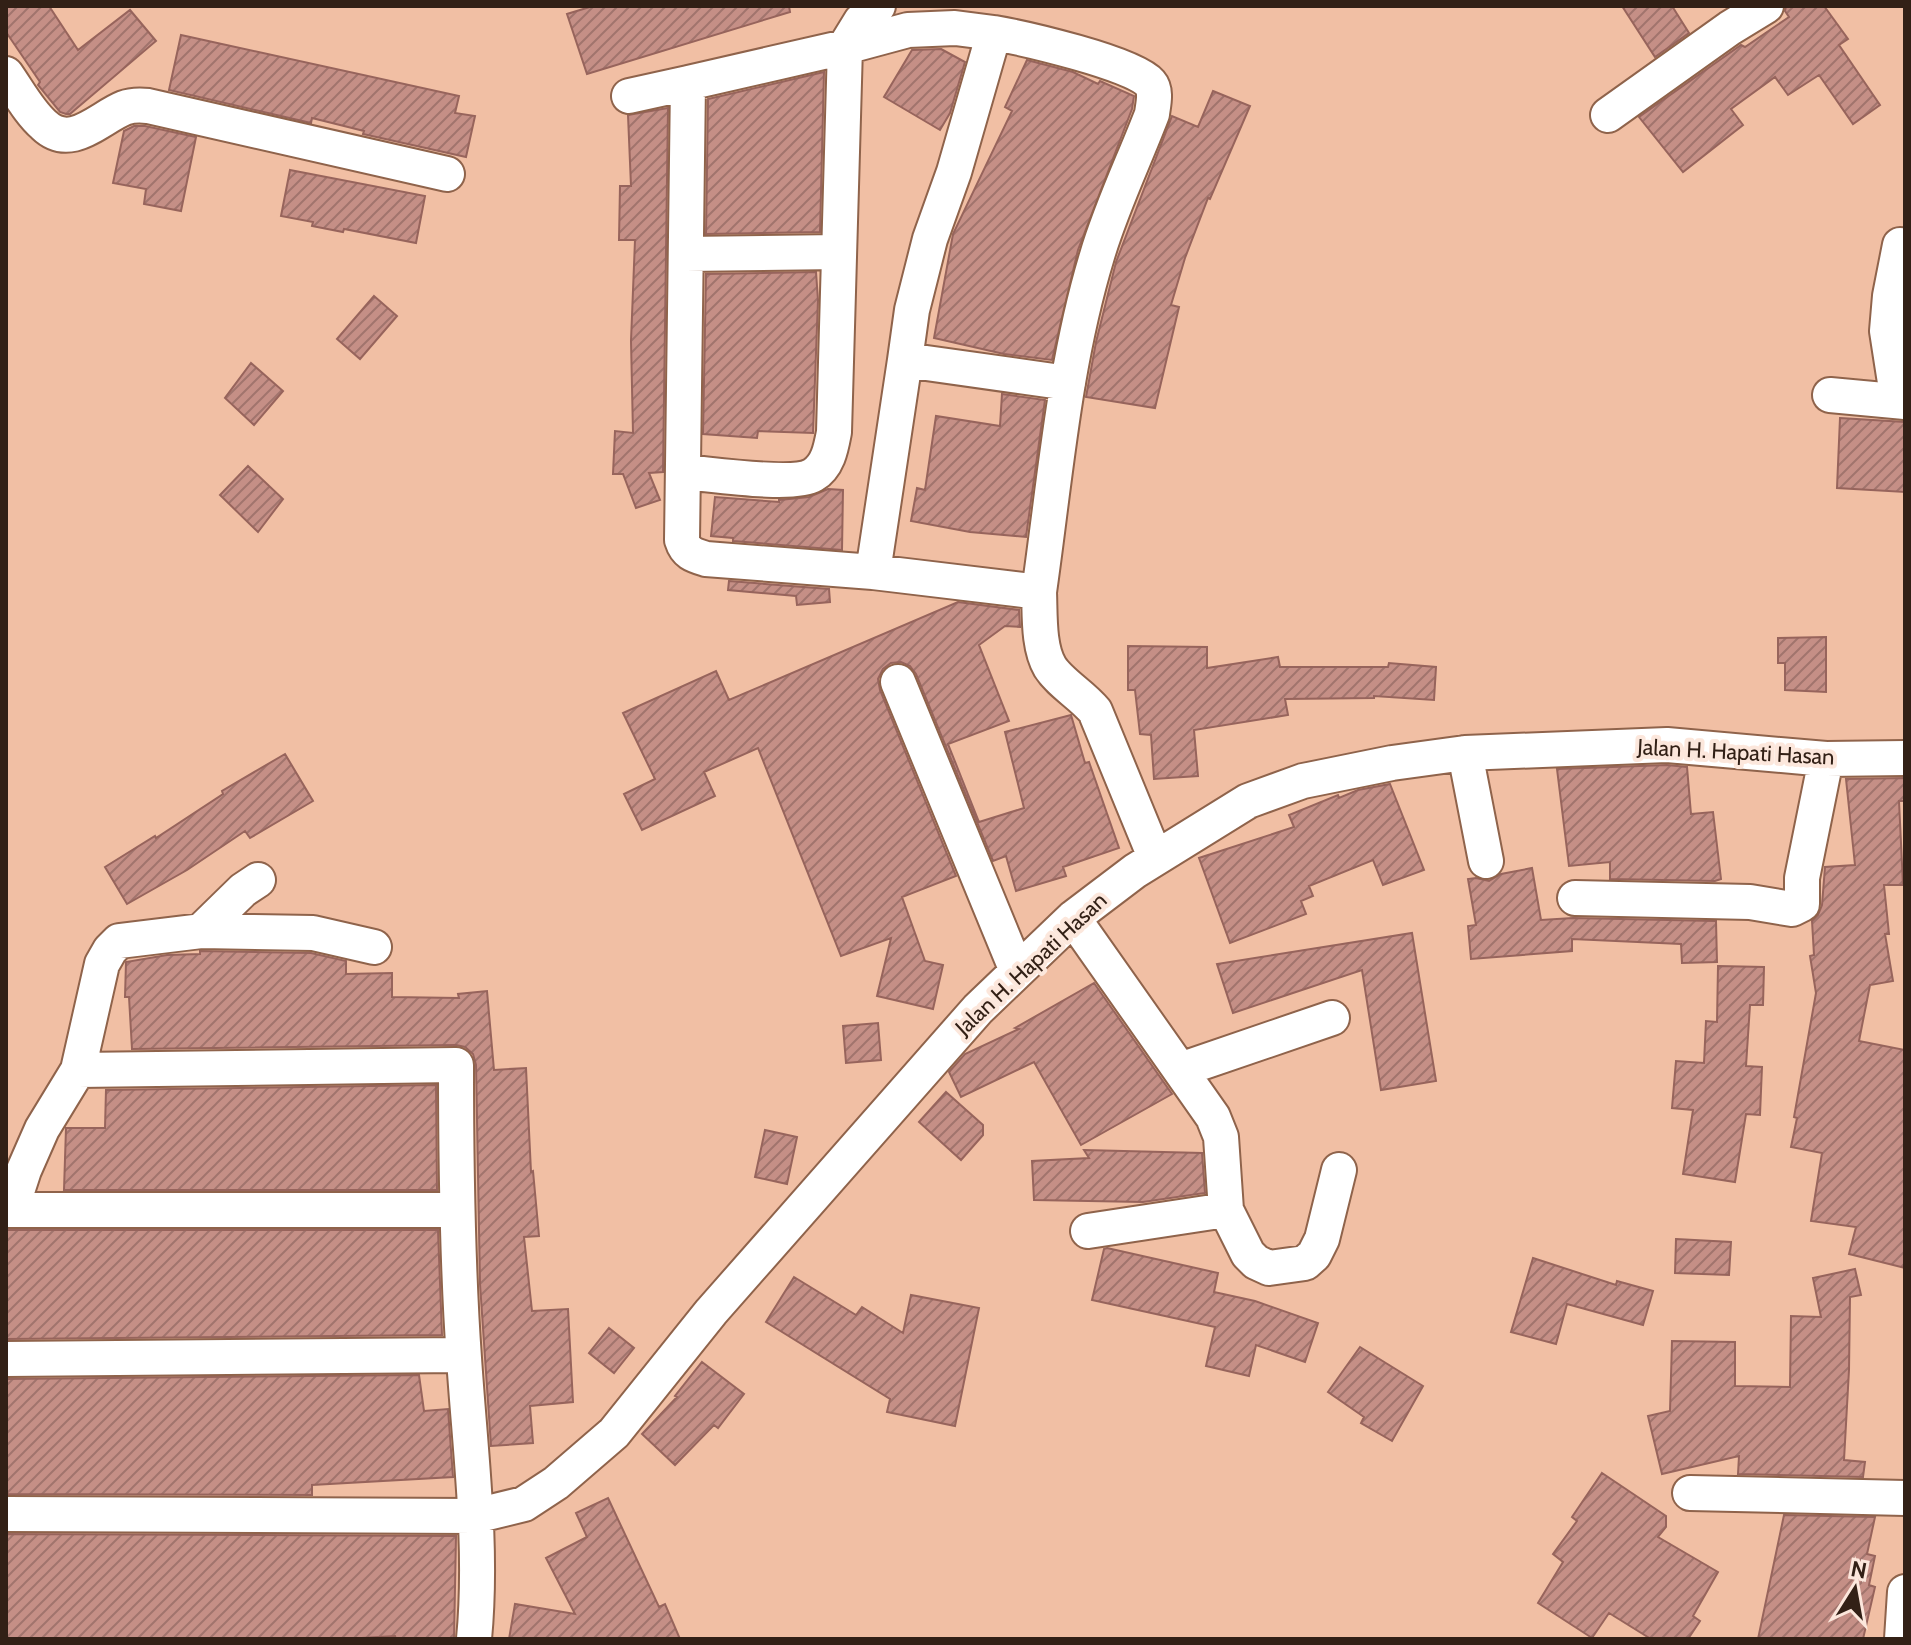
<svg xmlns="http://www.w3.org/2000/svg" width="1911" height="1645" font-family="Cabin,sans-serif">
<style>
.building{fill:url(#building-hatch);stroke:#97645c;stroke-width:2}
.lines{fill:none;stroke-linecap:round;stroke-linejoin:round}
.street-casing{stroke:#8f634b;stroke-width:38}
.street{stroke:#fff;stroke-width:34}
.labels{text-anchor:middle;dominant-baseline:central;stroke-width:8;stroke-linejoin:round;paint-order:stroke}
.street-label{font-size:22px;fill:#322016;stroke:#fce7dc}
</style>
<defs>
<pattern id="building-hatch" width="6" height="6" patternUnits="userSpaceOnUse" patternTransform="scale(2)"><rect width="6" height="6" fill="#c58f86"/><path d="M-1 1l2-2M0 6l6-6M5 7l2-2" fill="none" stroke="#a1746d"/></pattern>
</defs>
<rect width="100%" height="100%" fill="#f1bfa4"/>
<path class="building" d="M 6,6 L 49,6 L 78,50 L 130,10 L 156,41 L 70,114 L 66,114 L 60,112 L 38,85 L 40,82 L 6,32 Z
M 593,6 L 789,6 L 790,12 L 587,74 L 567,14 Z
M 1622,6 L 1672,6 L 1689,33 L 1655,57 Z
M 1786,6 L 1824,6 L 1848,39 L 1839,45 L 1880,105 L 1853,124 L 1819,75 L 1788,95 L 1775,77 L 1731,109 L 1743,125 L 1683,172 L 1639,117 L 1741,45 L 1745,47 L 1789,17 L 1785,11 Z
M 181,35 L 459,96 L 455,113 L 475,116 L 466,157 L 363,134 L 364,131 L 312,118 L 311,123 L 169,90 Z
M 941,49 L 965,62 L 950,113 L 940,130 L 884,97 L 912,50 Z
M 1027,60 L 1073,72 L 1098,84 L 1100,81 L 1134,96 L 1132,109 L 1078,250 L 1052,360 L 1004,354 L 934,338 L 953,234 L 1012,111 L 1005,107 Z
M 824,72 L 820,232 L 706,234 L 708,99 Z
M 1213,91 L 1250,106 L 1210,199 L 1208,198 L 1185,258 L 1171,305 L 1179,307 L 1155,408 L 1086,397 L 1096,342 L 1116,262 L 1172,116 L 1198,127 Z
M 668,108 L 663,472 L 649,473 L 660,500 L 636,508 L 623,474 L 613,474 L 615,431 L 633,433 L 631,341 L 635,240 L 619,240 L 620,186 L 631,186 L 628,115 Z
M 134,126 L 145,126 L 196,137 L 181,211 L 144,204 L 146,189 L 113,183 L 124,131 Z
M 290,170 L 425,196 L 416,243 L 344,229 L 343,232 L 312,226 L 313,222 L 281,216 Z
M 816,272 L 818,300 L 813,433 L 758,431 L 757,438 L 703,434 L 706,274 Z
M 374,296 L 397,316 L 360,359 L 337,339 Z
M 251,363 L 283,391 L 254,425 L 225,398 Z
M 1002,394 L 1045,400 L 1026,537 L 970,532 L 911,521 L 917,488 L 925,490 L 936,416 L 1000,426 Z
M 1840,418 L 1905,422 L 1905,492 L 1837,488 Z
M 248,466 L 283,499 L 258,532 L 220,495 Z
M 828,489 L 843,490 L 842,550 L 733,541 L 733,538 L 711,536 L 715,497 L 779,502 L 779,500 L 809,497 Z
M 729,581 L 829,589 L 830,602 L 797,605 L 796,596 L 728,590 Z
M 958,602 L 1019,610 L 1020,627 L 1005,626 L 979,645 L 1009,721 L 948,744 L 979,822 L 1024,808 L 1005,732 L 1071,715 L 1085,763 L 1089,762 L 1119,848 L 1063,867 L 1066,876 L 1016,891 L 1006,856 L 993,861 L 916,674 L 910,666 L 901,662 L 891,663 L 883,669 L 878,679 L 880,690 L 956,876 L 902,897 L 925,961 L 943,965 L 933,1009 L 877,996 L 891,938 L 841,956 L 758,748 L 704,772 L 715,796 L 642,830 L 624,794 L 655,779 L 623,713 L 716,671 L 729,700 Z
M 1826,637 L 1826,692 L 1785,690 L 1785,663 L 1778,663 L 1778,638 Z
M 1128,646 L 1207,647 L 1207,668 L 1278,657 L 1280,667 L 1388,667 L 1389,663 L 1436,667 L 1434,700 L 1374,696 L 1374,698 L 1285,699 L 1288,715 L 1194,730 L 1198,776 L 1154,779 L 1151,735 L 1140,734 L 1135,690 L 1128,690 Z
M 285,754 L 313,801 L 250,838 L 245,831 L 187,870 L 127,904 L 105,867 L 155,836 L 156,838 L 223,794 L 222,791 Z
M 1667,765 L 1687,767 L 1691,814 L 1713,812 L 1721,879 L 1715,881 L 1610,879 L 1610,862 L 1569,866 L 1557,769 Z
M 1905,778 L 1905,801 L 1899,801 L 1903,885 L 1884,885 L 1889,934 L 1885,934 L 1893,981 L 1870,985 L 1859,1041 L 1905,1050 L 1905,1268 L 1849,1254 L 1856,1227 L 1811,1221 L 1822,1153 L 1791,1147 L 1797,1118 L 1794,1117 L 1816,993 L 1810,956 L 1814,955 L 1812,921 L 1818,915 L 1822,905 L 1825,867 L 1855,865 L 1846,779 Z
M 1390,784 L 1424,870 L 1383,885 L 1373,860 L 1309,886 L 1313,896 L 1301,901 L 1306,914 L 1230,943 L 1199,858 L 1294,827 L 1289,815 L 1338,795 L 1339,798 L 1358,790 Z
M 1532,868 L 1541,920 L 1573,918 L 1716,921 L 1717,962 L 1682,963 L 1681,944 L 1572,939 L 1572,951 L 1471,959 L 1468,926 L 1476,925 L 1468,879 L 1476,878 L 1489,881 L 1501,874 Z
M 1412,933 L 1436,1081 L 1381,1090 L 1362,970 L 1233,1013 L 1217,964 Z
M 200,951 L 311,953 L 346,961 L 346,974 L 392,973 L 392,997 L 459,998 L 458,994 L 487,991 L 494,1070 L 526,1068 L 531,1172 L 533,1171 L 539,1236 L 524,1237 L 532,1311 L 568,1309 L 573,1402 L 530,1406 L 533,1443 L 491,1446 L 480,1284 L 476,1065 L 473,1054 L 465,1047 L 456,1045 L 132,1049 L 129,997 L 125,997 L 126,962 L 167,955 L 200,954 Z
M 1718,966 L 1764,967 L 1763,1005 L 1750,1005 L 1746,1066 L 1762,1067 L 1760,1115 L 1746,1114 L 1735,1182 L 1683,1174 L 1693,1110 L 1672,1108 L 1676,1061 L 1704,1063 L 1706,1021 L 1717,1022 Z
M 1094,983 L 1172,1094 L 1081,1145 L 1034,1062 L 961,1097 L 949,1072 L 965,1054 L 1019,1029 L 1015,1028 Z
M 878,1023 L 881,1060 L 846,1063 L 843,1026 Z
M 436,1085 L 437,1190 L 64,1190 L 66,1128 L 105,1128 L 106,1090 Z
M 946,1092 L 983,1125 L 983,1135 L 961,1160 L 919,1122 Z
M 765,1130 L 797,1137 L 787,1184 L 755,1177 Z
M 1084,1150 L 1202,1153 L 1205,1193 L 1143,1202 L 1034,1200 L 1032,1161 L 1089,1158 Z
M 6,1230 L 438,1230 L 442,1335 L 6,1339 Z
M 1676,1239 L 1731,1242 L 1729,1275 L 1675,1273 Z
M 1107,1248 L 1218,1273 L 1214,1292 L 1255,1301 L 1318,1323 L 1305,1362 L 1256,1345 L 1249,1376 L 1206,1366 L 1215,1327 L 1092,1300 L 1104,1249 Z
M 1533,1258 L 1616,1285 L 1617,1281 L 1653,1291 L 1643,1325 L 1567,1304 L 1556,1344 L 1511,1332 Z
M 1855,1269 L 1861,1295 L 1850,1297 L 1849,1370 L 1844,1460 L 1865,1462 L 1863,1477 L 1738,1474 L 1739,1456 L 1662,1474 L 1648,1416 L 1670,1411 L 1672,1341 L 1735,1342 L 1735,1386 L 1790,1387 L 1791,1316 L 1821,1317 L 1813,1278 Z
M 794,1277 L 856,1315 L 862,1307 L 903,1333 L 911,1295 L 979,1308 L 955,1426 L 887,1412 L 890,1399 L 766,1322 Z
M 609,1328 L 634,1348 L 614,1373 L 589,1353 Z
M 1360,1347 L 1423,1386 L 1392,1441 L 1361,1423 L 1364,1417 L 1328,1392 Z
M 702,1362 L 744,1394 L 718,1428 L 714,1425 L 675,1465 L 642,1434 L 677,1397 L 675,1396 Z
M 419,1375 L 424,1411 L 448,1409 L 453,1477 L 312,1485 L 312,1495 L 6,1494 L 6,1379 Z
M 1602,1473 L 1666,1516 L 1666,1527 L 1658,1537 L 1718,1572 L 1693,1616 L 1700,1621 L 1688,1639 L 1651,1639 L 1609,1613 L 1592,1638 L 1538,1603 L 1563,1562 L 1553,1554 L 1577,1521 L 1572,1517 Z
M 608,1498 L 659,1607 L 665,1604 L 680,1639 L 509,1639 L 515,1604 L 575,1614 L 546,1558 L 587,1537 L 576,1513 Z
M 1784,1515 L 1875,1517 L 1867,1554 L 1875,1556 L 1869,1585 L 1875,1587 L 1863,1639 L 1758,1639 Z
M 6,1534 L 456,1536 L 454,1639 L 396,1639 L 395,1636 L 344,1639 L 6,1639 Z"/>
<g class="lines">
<defs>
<path id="street" d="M 845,47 L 908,30 L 955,28 L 994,33
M 845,47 L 861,21 L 878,6
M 6,74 C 18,91 29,112 44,125 C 71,151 99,118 124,108 C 132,105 139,105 148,106 L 447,174
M 629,96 L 688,83 L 682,540 C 686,553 693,555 706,559 L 873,572 L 1039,592 C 1040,614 1038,647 1050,667 C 1060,683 1082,695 1095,711 L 1155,857
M 1608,115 L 1730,28 L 1766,6
M 1900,245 L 1890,296 L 1887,331 L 1896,389 L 1905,394
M 686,254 L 839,252
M 905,360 L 912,310 L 930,239 L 954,172 L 994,33 C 1023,38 1133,63 1150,83 C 1157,91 1153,105 1152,114 C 1134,161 1111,208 1097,256 C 1064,364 1055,480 1039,592
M 1830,395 L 1905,402
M 683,472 C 710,474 793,487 813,475 C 828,466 831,448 834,432 L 845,47 L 688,83
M 873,572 L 905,360 L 1068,383
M 898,682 L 1017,971
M 1465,753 L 1486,861
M 1575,898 L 1750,902 L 1792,909 L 1802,904 L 1802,878 L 1826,759
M 1073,918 L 1180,1070 L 1332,1018
M 201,931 L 243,890 L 258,880
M 78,1070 L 456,1065 C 456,1163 457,1261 464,1358 C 470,1451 483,1546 474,1639
M 1180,1070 L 1213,1117 L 1221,1137 L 1226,1210 L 1248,1254 L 1256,1262 L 1269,1268 L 1305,1263 L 1314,1255 L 1322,1239 L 1339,1170
M 6,1210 L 456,1210
M 11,1210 L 24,1170 L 42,1129 L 78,1070 L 102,964 L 110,950 L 119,941 L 201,931 L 313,933 L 374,947
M 1088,1231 L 1226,1210
M 6,1359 L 463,1355
M 1690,1493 L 1905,1498
M 6,1514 L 475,1516 L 524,1504 L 556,1483 L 614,1433 L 711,1312 L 978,1009 L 1073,918 L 1135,871 L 1248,801 L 1303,781 L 1392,763 L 1465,753 L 1667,745 L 1826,759 L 1905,758
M 1902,1639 L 1905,1592"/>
</defs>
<use href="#street" class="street-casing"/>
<use href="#street" class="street"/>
</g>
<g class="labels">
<g class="street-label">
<text transform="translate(1736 752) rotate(3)">Jalan H. Hapati Hasan</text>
<text transform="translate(1031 964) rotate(-43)">Jalan H. Hapati Hasan</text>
</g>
</g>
<rect width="1911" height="1645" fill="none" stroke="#322016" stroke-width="16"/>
<g transform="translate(1855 1589) rotate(11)" stroke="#fce7dc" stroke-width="6" paint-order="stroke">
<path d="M0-6L14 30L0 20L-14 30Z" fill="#322016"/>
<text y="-12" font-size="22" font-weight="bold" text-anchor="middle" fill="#322016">N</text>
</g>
</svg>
